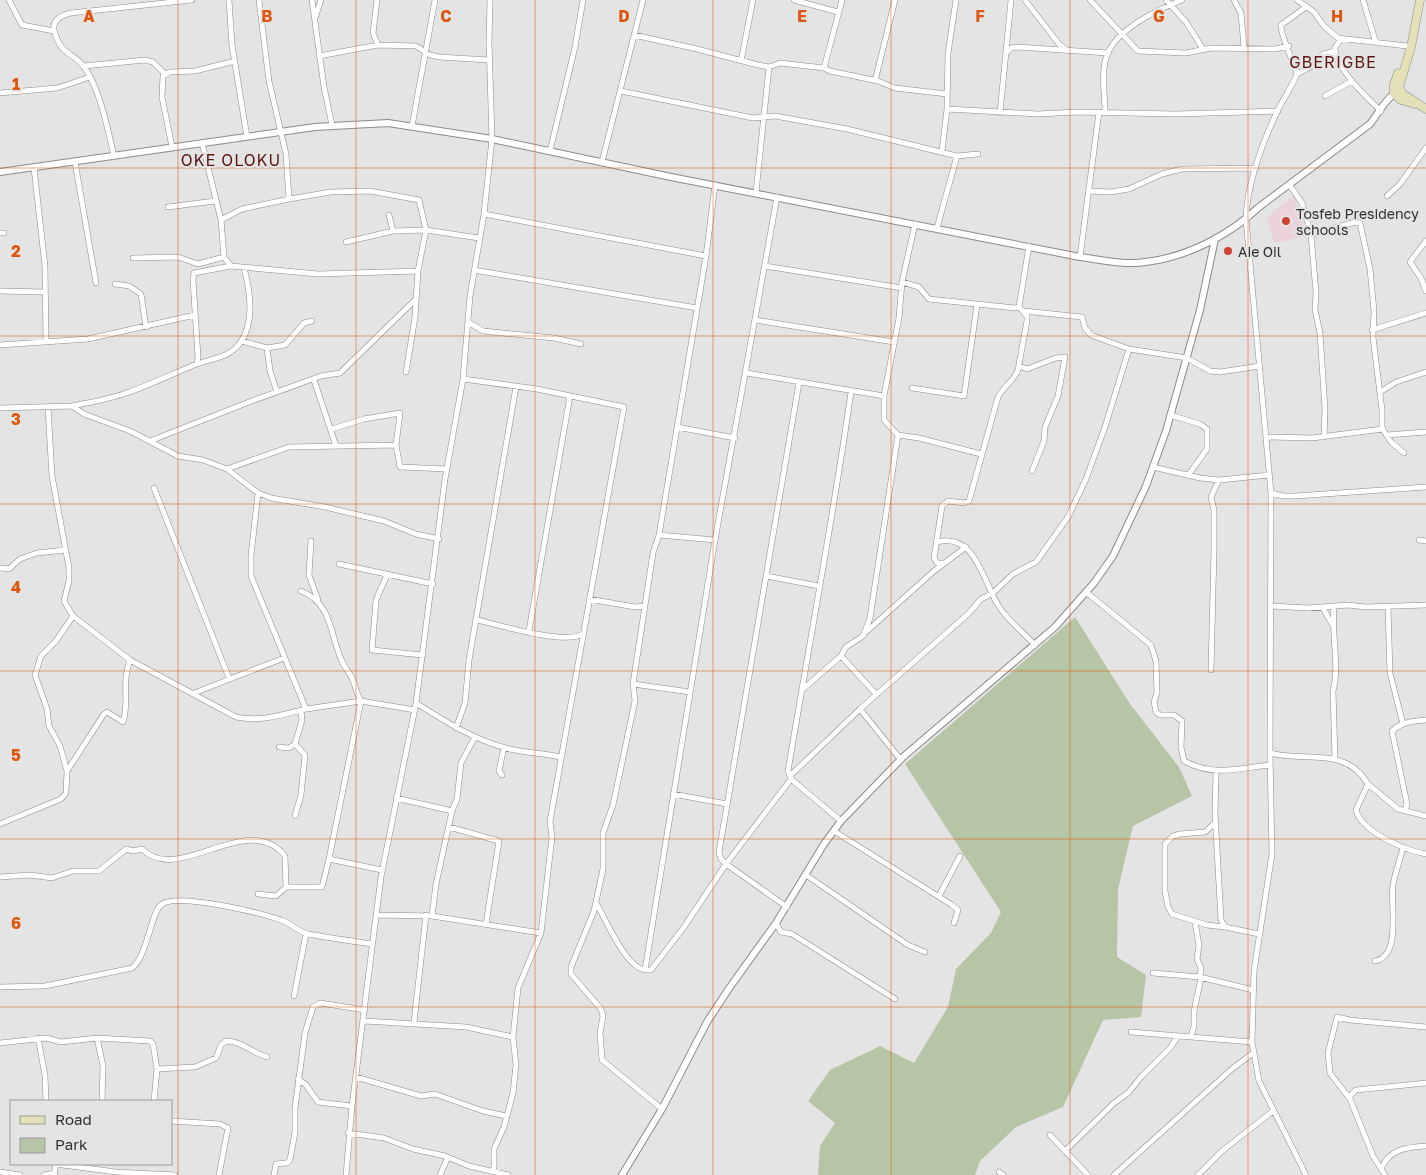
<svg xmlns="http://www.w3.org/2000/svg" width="1426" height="1175" font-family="'Golos Text',sans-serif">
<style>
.education{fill:#ebd3dc}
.green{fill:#b6c5a5}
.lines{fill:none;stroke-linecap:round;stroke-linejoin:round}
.minor-casing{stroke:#8a8a8b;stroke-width:6}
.tertiary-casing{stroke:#8a8a8b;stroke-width:8}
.secondary-casing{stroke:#8a8a8b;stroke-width:9}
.minor{stroke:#fff;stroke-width:5}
.tertiary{stroke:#fff;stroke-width:6}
.secondary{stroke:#e4e0b7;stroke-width:8}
.grid{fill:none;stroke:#df570e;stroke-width:1;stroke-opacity:0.55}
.poi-dot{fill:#d04333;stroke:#e4e4e5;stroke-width:2}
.labels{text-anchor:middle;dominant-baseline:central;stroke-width:4;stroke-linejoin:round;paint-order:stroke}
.poi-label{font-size:14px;fill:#303030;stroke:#e4e4e5;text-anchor:start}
.quarter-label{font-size:16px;letter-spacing:1px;fill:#5c1811;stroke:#e4e4e5}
.grid-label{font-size:16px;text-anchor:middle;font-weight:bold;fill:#df570e;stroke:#e4e4e5;stroke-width:4;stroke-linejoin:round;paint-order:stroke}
</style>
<rect width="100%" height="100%" fill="#e4e4e5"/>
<path class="education" d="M 1294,195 L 1307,236 L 1274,243 L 1267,217 Z"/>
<path class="green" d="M 1075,617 L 1130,704 L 1179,767 L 1192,796 L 1133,826 L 1118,889 L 1117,957 L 1146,975 L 1141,1017 L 1103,1020 L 1063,1107 L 1016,1127 L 980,1161 L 975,1175 L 818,1175 L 820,1146 L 835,1123 L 808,1101 L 830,1070 L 880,1046 L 914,1063 L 948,1007 L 956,969 L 991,933 L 1001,912 L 905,764 Z"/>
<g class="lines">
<defs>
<path id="minor" d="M 9,0 L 22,25 L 54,31
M 229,0 L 232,45 L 247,137
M 259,0 L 269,81 L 286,154 L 289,199 L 331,192 L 370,191 L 419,200 L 426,230 L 418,271 L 415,317 L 406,372
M 312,0 L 324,87 L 332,125
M 377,0 L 373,33 L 378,45 L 416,46 L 430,55 L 439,57 L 489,60
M 794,0 L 838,12
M 1025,0 L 1059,44 L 1068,51
M 1090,0 L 1138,51 L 1186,53 L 1211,48 L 1275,49 L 1289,46
M 1166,0 L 1186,22 L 1203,49
M 1234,0 L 1241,13 L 1244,47
M 1297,0 L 1314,12 L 1324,26 L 1338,38 L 1407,46
M 1363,0 L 1376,43
M 1306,7 L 1281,25 C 1280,34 1294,63 1297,74 C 1292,87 1283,99 1277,112 C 1262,144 1247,183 1246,219 L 1271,493 L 1270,753 L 1272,854 L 1254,971 L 1252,1042 L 1259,1081 L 1306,1175
M 315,18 L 321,0
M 634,35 L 697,49 L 758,65 L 769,67 L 780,63 L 824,68 L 830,71 L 878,81 L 895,88 L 947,94
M 1342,39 C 1339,42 1336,45 1335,48 C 1334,67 1368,99 1381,111
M 1006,53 L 1011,48 L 1017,47 L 1108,53
M 319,56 L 378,45
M 741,61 L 753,0
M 84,66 L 145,60 L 153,62 L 165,74
M 824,68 L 842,0
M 1297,74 L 1312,66 L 1323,54 L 1335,51
M 875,81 L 895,0
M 621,91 L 753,118 L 775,116 L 847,129 L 957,156 L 978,154
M 0,93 L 57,88 L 90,77
M 1325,96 L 1352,81
M 947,109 L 1038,114 L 1078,112 L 1176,114 L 1278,111
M 1105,112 C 1105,96 1101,74 1106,58 C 1114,30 1157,10 1182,0
M 1000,113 L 1011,0
M 412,126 L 435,0
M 202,143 L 221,220 L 224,257 L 231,266 L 318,274 L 418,271
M 172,147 L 162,97 L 163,76 L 170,72 L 195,71 L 235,61
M 550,151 L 575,47 L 583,0
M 942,151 L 947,109 L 948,53 L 956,0
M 114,156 C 108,130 100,90 85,68 C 73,51 61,57 54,30 C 52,19 63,15 71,13 L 192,0
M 75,162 L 96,283
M 602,162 L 643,0
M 34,168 L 45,266 L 46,341
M 1289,184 L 1302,203 L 1311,235 L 1316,292 L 1315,310 L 1320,333 L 1325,409 L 1324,437
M 1089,191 L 1111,192 L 1129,189 L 1162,174 L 1182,169 L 1256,168
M 756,192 L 769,67
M 1387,196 L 1400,184 L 1426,148
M 168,207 L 215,201
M 484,214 L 706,256
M 389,215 L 393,231
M 221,220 L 242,209 L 289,199
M 937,228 L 957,156
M 0,233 L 4,233
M 1311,235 L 1355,222 L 1360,223 L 1370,269 L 1374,311 L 1373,337 L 1382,410 L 1382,428 L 1391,442 L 1404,453
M 1426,241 L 1410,262 L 1421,278 L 1426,291
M 346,242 L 393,231 L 426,230 L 479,238
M 1080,257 L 1099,112
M 133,258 L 178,257 L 198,264 L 224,257
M 765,266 L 902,288
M 474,270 L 697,308
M 902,282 L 919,287 L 929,299 L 1015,308 L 1019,307
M 115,284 L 129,286 L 141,294 L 146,327
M 0,291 L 45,292
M 1019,307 L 1029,246
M 1024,311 L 1082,317 L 1085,328 L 1091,335 L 1129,349 L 1187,358 L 1210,371 L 1220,372 L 1260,366
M 755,320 L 894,342
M 468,322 L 483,331 L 554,338 L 581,344
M 1372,330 L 1426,313
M 242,341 L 267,348 L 270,371 L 277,392
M 0,345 L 88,339 L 195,315
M 267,348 L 285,345 L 304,323 L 312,321
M 197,364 L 198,357 L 193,280 L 194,273 L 231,266
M 1019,366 L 1027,369 L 1056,358 L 1065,357 L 1058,396 L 1045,427 L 1044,441 L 1032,471
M 747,373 L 884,396
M 463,379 L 537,389 L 624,407 L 550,821 L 552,837 L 541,933 L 518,988 L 513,1037 L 516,1065 L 513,1093 L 504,1127 L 494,1149 L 494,1171
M 314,380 L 336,446
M 912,388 L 964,396 L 977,305
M 1380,392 L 1396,382 L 1426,372
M 72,406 C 91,402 111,399 129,392 C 152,384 174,373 197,364 C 213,358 229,358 240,343 C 255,323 250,290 244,268
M 0,408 L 72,406 L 84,414 L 130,431 L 178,456 L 203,460 L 227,469 L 258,493 L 271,498 L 325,507 L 384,521 L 416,534 L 439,539
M 48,408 L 52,476 L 69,568 L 69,581 L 64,601 L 73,616 L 130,660 L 236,717 C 260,722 282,715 306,709
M 1170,415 L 1200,424 L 1207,429 L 1207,449 L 1189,474
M 677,427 L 735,438
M 332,429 L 364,419 L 400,413 L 396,445 L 400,467 L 447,469
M 898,435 L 919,438 L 981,454
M 1387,435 L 1426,432
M 1266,437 L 1312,438 L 1383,429
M 150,441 L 249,402 L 321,376 L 340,373 L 414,301
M 1153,467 L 1200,478 L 1219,480 L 1269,475
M 227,469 L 289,447 L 396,445
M 154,488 L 229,678
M 258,493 L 251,556 L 251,576 L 306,709 L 361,701 L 415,710
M 1271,493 L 1283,496 L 1295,496 L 1426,487
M 659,535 L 715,540
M 1419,540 L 1426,541
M 311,541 L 309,575 L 318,600
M 937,542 C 975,532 983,581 998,605 C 1007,620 1023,632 1035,645
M 944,563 L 937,563 L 934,558 L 942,506 L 948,501 L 964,503 L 969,501 L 998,397 C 1003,387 1014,381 1018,370 L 1027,321 L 1027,316 L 1019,307
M 339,564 L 433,584
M 0,568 L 9,569 L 20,559 L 37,553 L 65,550
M 387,575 L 376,600 L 372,650 L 423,655
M 766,576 L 819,586
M 301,591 C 332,603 330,634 341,659 C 344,667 350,673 353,680 C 356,688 356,693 361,701 L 329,859 L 382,870
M 1086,592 L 1151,645 L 1156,661 L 1157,693 L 1154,702 L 1156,712 L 1160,715 L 1174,715 L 1182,721 L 1181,747 L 1184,761 C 1214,777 1239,768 1270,765
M 589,599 L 635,607 L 645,606
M 1271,606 L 1308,608 L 1348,605 L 1366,607 L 1426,605
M 1334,607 C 1331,634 1340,665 1333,691 L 1335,758
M 1388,607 L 1390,673 L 1403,724
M 1323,608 L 1332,624
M 477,620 C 499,625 564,645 583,634
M 529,631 L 570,396
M 866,632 L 934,571 L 966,547
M 1211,670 L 1214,550 L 1214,510 L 1211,497 L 1219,480
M 633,684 L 690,692
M 802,690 L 841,656
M 194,693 L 284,658
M 876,694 L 841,656 L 846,647 L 863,636 L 870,618 L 898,435 L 884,420 L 884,396 L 899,318 L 902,282 L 915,224
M 416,703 C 446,722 476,741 510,749 C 527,753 544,753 560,757
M 860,709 L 901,760
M 456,728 L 465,703 L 469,660 L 516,387
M 295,744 L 305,755 L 301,795 L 295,816
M 279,747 L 289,748 L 295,744 L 302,720 L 301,711
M 1270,753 C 1305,763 1345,745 1368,784 L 1356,810 C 1362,832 1404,850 1426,854
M 67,771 L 60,746 L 49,726 L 47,709 L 35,675 L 41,656 L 56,641 L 73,616
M 1216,772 L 1215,814 L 1221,920 L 1225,927 L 1259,934
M 502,775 L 499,771 L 504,747
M 1368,784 L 1398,809 L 1426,816
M 673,794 L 727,804
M 396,798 L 452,811 L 436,884 L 432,916
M 452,811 L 457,799 L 461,763 L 475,737
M 1405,811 L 1407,804 L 1392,731 C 1402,722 1413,721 1426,720
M 841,821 L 791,779 L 788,771 C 809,645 833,519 851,392
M 1216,822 L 1205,832 L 1180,834 L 1173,836 L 1165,844 L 1165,891 L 1168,907 L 1172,914 L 1207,925 L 1225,927
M 0,824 L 61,799 L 66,793 L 67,771 L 104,714 L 107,712 L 123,722 C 130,699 121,684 130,660
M 449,827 L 499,841 L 486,924
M 834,831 L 952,905 L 958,910 L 954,923
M 806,875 L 908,945 L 925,952
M 0,877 L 30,875 L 52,878 L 73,871 L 99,871 L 126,849 L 133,851 L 142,849 C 178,886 248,809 285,856 L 286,887 L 322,887 L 329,859
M 258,894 L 276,896 L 286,887
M 939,896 L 960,856
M 596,903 C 607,921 625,967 645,970 L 715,540 L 777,197
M 787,907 L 726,864 L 721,859 L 719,852 L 799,383
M 376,915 L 432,916 L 541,933
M 1195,922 L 1199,945 L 1197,959 L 1201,968 L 1200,977 L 1253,990
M 776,923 L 781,932 L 792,934 L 895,999
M 1375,961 C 1402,956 1390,905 1393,885 C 1395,873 1400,860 1403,848
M 645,970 L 651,970 L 684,927 L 726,864 L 791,779 L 791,775 L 860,709 L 968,614 L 981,599 L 993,593 L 1013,574 L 1036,562 L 1068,517 L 1086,479 L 1105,427 L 1129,349
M 1153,973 L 1200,977
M 0,987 L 45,986 L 132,968 C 148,956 151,910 162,904 C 179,893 261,913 281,920 C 291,923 298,932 308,934 C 330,938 351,941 372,944
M 294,996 L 306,934
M 364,1021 L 466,1027 L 513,1037
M 414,1022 L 426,915
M 1131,1032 L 1252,1042
M 1191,1037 L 1194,1026 L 1194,1011 L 1201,978
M 38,1038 L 45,1075 L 46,1101
M 97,1038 L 103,1066 L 102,1101
M 0,1043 L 46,1038 L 61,1042 L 97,1038 L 150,1041 L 153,1044 L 157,1069 L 154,1101
M 157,1069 L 195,1067 L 216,1058 L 221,1045 L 226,1041 C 242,1041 252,1053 267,1057
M 356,1077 L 421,1096 L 435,1094 L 483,1111 L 506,1116
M 298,1079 L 306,1085 L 318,1102 L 352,1106
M 1349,1097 L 1356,1090 L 1426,1083
M 662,1109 L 602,1060 L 600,1033 L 603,1016 L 601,1009 L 571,974 L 571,967 L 594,911 L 603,869 L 603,833 L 613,805 L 635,701 L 633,684 L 653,553 L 659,535 L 706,256 L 715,185
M 171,1121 L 220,1124 L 228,1128 L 219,1175
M 348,1133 L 384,1138 L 413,1149 L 445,1156 L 469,1166 L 508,1175
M 1050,1135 L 1088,1175
M 1065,1151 L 1114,1103 L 1128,1093 L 1141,1077 L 1170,1048 L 1178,1036
M 55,1164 L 116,1172 L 175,1175
M 1381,1169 C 1389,1149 1407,1147 1426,1146
M 0,1172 L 20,1175
M 999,1172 L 1003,1175
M 44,1175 L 55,1173
M 54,1175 L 56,1164
M 274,1175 L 276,1164 L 287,1163 L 290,1160 L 295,1132 L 295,1108 L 305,1033 L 313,1007 L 320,1003 L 365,1010
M 346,1175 L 352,1106 L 381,877 L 416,703 L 445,479 L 463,379 L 470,296 L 484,214 L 492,139 L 489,42 L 490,0
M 440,1175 L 448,1157
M 1114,1175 L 1233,1068 L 1253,1053
M 1198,1175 L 1222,1151 L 1273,1111
M 1385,1175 L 1373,1156 L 1350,1099 L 1330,1073 L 1328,1053 L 1337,1017 L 1350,1020 L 1426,1027"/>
<path id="tertiary" d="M 0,172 L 315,127 L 388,123 L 492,139 L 671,177 L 1080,257 C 1102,260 1124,265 1146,262 C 1187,257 1230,235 1259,207 L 1370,124 C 1378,114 1384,101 1394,94
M 622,1175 L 662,1109 L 707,1022 L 730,987 L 776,923 L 824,844 L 841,821 L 903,757 L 1055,627 L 1094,583 L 1113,556 L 1146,486 L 1166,431 L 1200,310 L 1215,239"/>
<path id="secondary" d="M 1420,0 L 1411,47 L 1399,87 L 1403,94 L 1426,109
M 1398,73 L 1394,84 L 1394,94 L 1401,100 L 1415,104"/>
</defs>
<use href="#minor" class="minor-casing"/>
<use href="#tertiary" class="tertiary-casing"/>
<use href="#secondary" class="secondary-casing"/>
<use href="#minor" class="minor"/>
<use href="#tertiary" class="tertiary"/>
<use href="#secondary" class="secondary"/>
</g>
<path class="grid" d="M 178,0 L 178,1175M 356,0 L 356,1175M 535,0 L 535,1175M 713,0 L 713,1175M 891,0 L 891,1175M 1070,0 L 1070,1175M 1248,0 L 1248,1175M 0,168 L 1426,168M 0,336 L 1426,336M 0,504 L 1426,504M 0,671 L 1426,671M 0,839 L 1426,839M 0,1007 L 1426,1007"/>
<g class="poi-dot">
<circle cx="1286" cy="221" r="5"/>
<circle cx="1228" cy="251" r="5"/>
</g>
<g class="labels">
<g class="poi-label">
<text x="1296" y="213">Tosfeb Presidency<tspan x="1296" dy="16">schools</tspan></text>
<text x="1238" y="251">Aie Oil</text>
</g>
<g class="quarter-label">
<text x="1333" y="62">GBERIGBE</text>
<text x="231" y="160">OKE OLOKU</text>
</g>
</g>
<g class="grid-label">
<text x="89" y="22">A</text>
<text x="267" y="22">B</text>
<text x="446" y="22">C</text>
<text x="624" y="22">D</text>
<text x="802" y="22">E</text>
<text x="980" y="22">F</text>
<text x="1159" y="22">G</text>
<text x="1337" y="22">H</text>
<text x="16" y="90">1</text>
<text x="16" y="257">2</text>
<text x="16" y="425">3</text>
<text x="16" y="593">4</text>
<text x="16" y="761">5</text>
<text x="16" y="929">6</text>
</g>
<rect x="10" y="1100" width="162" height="65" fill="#e4e4e5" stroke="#9c9c9d"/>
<rect x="20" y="1116" width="25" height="8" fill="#e4e0b7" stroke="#9c9c9d"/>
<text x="55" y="1125" font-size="15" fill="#303030">Road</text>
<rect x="20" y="1138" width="25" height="15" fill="#b6c5a5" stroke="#9c9c9d"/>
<text x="55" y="1150" font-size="15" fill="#303030">Park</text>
</svg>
